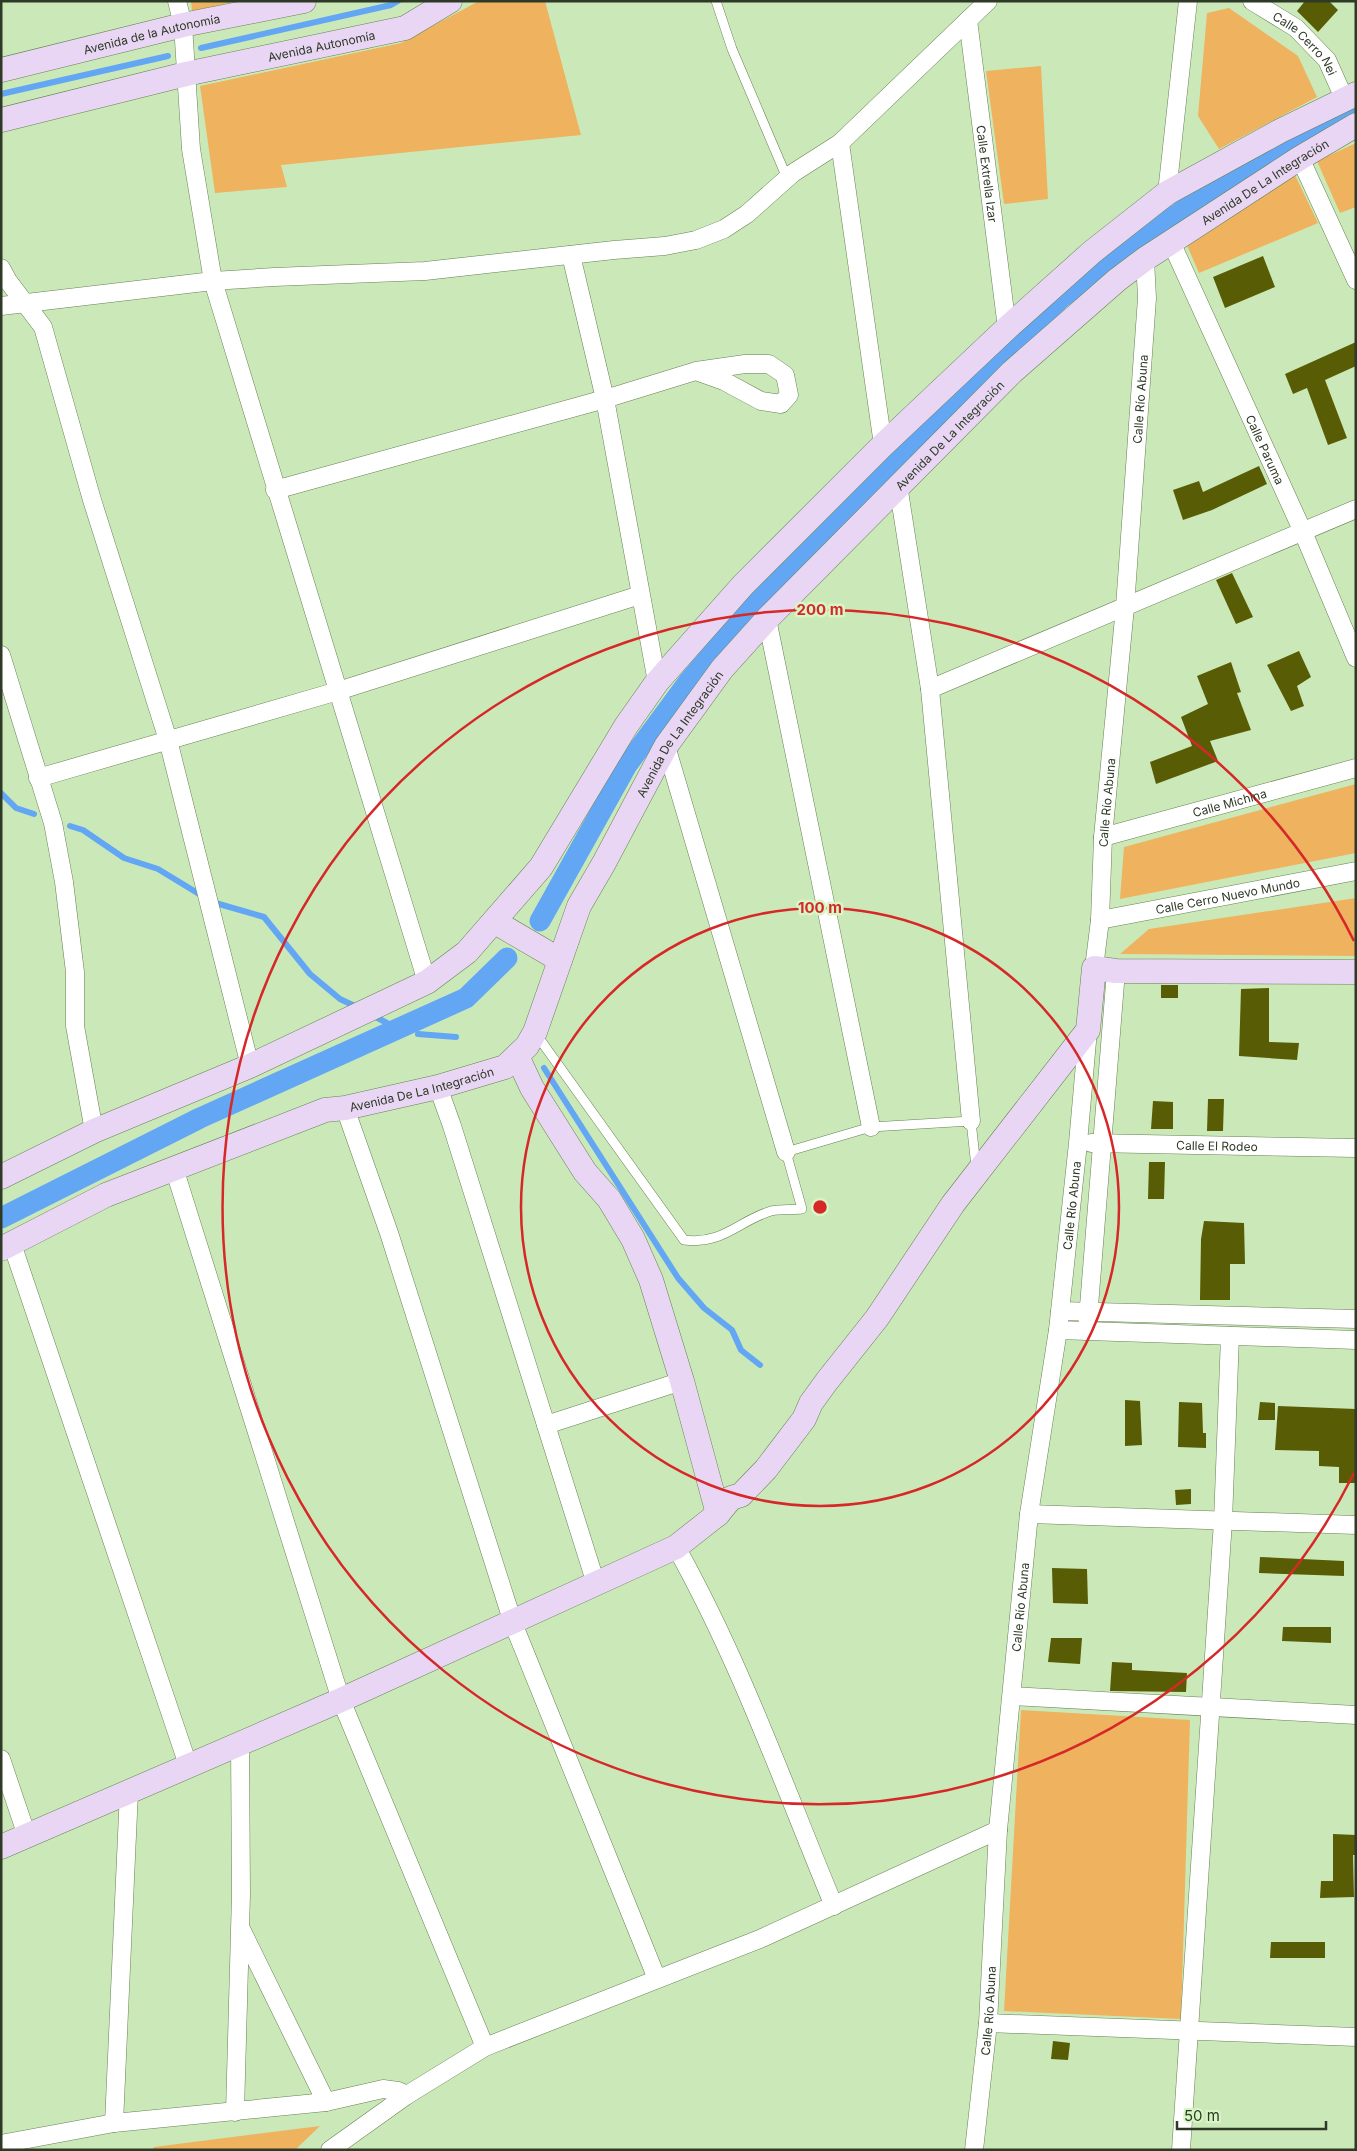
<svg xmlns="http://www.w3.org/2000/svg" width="1357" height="2151" font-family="Inter,sans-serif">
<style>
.green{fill:#efb25f}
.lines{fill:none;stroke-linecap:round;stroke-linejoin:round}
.stream{stroke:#63a7f4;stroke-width:6}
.canal{stroke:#63a7f4;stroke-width:21}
.building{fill:#585c04}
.lane-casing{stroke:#678154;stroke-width:10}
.street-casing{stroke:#678154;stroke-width:19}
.secondary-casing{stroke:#678154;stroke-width:25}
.lane{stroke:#fff;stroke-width:9}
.street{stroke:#fff;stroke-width:18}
.secondary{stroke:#e9d6f4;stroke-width:24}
.ring{fill:none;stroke:#d62828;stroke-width:2.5}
.labels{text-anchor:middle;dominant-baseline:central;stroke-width:5;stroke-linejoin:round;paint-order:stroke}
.street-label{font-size:12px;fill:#2e3926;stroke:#d8f6c5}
.centre{fill:#d62828;stroke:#d8f6c5;stroke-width:2.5}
.ring-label{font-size:15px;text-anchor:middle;font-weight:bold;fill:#d62828;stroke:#d8f6c5;stroke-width:5;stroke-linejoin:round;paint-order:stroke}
</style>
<rect width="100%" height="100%" fill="#cbe9b8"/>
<path class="green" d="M 191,1 L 237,1 L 192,11 Z
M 479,1 L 545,1 L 581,135 L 281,165 L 287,187 L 215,193 L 200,86 L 401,43 Z
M 1229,8 L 1298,56 L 1317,97 L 1219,149 L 1198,116 L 1207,13 Z
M 1041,66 L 1048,199 L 1004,204 L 986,71 Z
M 1356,143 L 1356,207 L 1340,213 L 1317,161 Z
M 1295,175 L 1318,223 L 1199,273 L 1186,243 Z
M 1356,784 L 1356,853 L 1120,899 L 1124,847 Z
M 1356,898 L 1356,956 L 1120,954 L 1149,929 Z
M 1021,1710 L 1190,1720 L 1181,2019 L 1004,2011 Z
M 320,2126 L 295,2150 L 152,2150 L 154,2147 Z"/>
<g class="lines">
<path class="stream" d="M 201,48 L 391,5 L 398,1
M 1,94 L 168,56
M 1,793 L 16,808 L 34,814
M 70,826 L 83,830 L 124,858 L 158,869 L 204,897
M 212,902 L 264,917 L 310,974 L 340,999 L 359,1008
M 372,1015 L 387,1023
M 418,1034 L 456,1037
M 544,1068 L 678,1278 L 704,1308 L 732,1330 L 741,1350 L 760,1365"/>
<path class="canal" d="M 540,921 L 627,765 L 689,681 L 770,586 L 935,426 L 978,378 L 1061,298 L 1124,250 L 1289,139 L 1356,108
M 1,1218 L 200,1118 L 466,998 L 507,958"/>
</g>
<path class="building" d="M 1305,1 L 1329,1 L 1338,10 L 1318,32 L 1297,11 Z
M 1263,256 L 1275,287 L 1225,308 L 1213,277 Z
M 1356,342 L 1356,366 L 1325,380 L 1347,438 L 1328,445 L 1307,388 L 1293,394 L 1285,374 Z
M 1259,466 L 1267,484 L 1212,510 L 1183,520 L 1173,490 L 1199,481 L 1203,492 Z
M 1232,573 L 1253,617 L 1236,624 L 1216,580 Z
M 1299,651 L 1311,677 L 1297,686 L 1304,706 L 1291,711 L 1267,665 Z
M 1231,662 L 1241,692 L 1237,693 L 1251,730 L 1210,741 L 1218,761 L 1156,784 L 1150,762 L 1192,746 L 1181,717 L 1208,704 L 1197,676 Z
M 1161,985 L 1178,985 L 1178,998 L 1161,998 Z
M 1269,988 L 1269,1042 L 1299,1043 L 1297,1060 L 1239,1056 L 1241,989 Z
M 1208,1099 L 1224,1099 L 1223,1131 L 1207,1131 Z
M 1153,1101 L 1173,1102 L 1173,1129 L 1151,1129 Z
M 1149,1162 L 1165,1162 L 1164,1199 L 1148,1199 Z
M 1204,1221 L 1244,1223 L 1245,1264 L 1230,1264 L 1230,1300 L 1200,1300 L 1201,1239 Z
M 1125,1400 L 1140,1401 L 1142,1445 L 1125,1446 Z
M 1179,1402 L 1202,1403 L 1203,1433 L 1206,1433 L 1206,1448 L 1178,1447 Z
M 1260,1402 L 1275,1403 L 1275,1420 L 1258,1420 Z
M 1278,1406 L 1356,1409 L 1355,1483 L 1339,1483 L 1339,1467 L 1319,1466 L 1319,1451 L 1275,1450 Z
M 1191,1489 L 1191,1504 L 1176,1505 L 1175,1490 Z
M 1260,1557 L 1344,1561 L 1344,1576 L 1259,1573 Z
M 1052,1568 L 1087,1569 L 1088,1604 L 1053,1603 Z
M 1283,1627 L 1331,1627 L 1331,1643 L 1282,1641 Z
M 1051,1638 L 1082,1638 L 1080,1664 L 1048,1662 Z
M 1112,1662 L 1132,1663 L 1132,1670 L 1187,1673 L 1186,1692 L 1110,1691 Z
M 1333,1834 L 1356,1835 L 1356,1855 L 1353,1855 L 1354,1897 L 1320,1898 L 1321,1881 L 1333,1881 Z
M 1271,1942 L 1325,1942 L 1325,1958 L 1270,1958 Z
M 1053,2041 L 1070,2043 L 1068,2060 L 1051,2059 Z"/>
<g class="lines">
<defs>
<path id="lane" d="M 716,1 L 732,49 L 787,178
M 536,1034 L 684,1240 C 723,1245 738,1221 771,1211 C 781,1209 793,1210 802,1209 L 786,1152 L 871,1127 L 971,1121 L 976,1167"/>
<g id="street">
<path d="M 177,1 L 183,25 L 191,149 L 213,281 L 427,982"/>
<path id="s1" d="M 1252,1 L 1296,28 L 1327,60 L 1344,98"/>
<path id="s2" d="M 968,20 L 1007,328"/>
<path d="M 840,143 L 883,445"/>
<path d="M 1300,158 L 1356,280"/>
<path d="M 1167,193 L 1188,1"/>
<path id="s3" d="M 1171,242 L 1303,532 L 1356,658"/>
<path d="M 571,255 L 605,399 L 657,682"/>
<path d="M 1,268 L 8,281 L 43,327 L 92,500 L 168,740 L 250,1066"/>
<path d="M 1,306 L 213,281 L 274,277 L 425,271 L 614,250 L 665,246 L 696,240 L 724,229 L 747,214 L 793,173 L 840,143 L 988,1"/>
<path d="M 898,485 L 930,689 L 971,1121"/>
<path d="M 275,490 L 605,399 L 696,371 L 745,364 L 769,364 L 785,375 L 789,395 L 781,404 L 761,401 L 724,381 L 696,371"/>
<path d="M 767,619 L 871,1127"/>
<path d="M 1,655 L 53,823 L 64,882 L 75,972 L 75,1026 L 94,1131"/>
<path d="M 930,689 L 1356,509"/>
<path d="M 666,746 L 786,1152"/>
<path d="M 38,778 L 338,691 L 640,595"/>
<path id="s4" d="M 1103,837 L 1356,768"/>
<path id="s5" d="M 1100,920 L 1356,871"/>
<path id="s6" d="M 1094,968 L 1100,920 L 1103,837 L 1125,607 L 1147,298 L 1145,259"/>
<path d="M 438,1087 L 452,1126 L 596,1584"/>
<path d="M 345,1108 L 389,1233 L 513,1623 L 657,1979"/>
<path id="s7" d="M 1091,1143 L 1356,1148"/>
<path d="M 174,1168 L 341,1700 L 485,2047"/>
<path d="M 12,1244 L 188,1765"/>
<path d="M 1060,1311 L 1356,1319"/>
<path d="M 1058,1330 L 1356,1340"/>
<path d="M 1087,1331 L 1116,971"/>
<path d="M 546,1425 L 682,1381"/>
<path d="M 1029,1514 L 1356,1525"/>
<path d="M 676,1547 C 740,1661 784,1786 834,1906"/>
<path d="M 1012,1696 L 1356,1715"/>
<path d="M 1,1759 L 27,1836"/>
<path d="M 241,1929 L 326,2102"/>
<path d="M 988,2023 L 1356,2037"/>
<path d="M 235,2112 L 241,1894 L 240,1743"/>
<path d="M 114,2123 L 129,1791"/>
<path d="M 1,2144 L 114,2123 L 326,2102 L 383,2089 L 398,2091 L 407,2095"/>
<path d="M 330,2150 L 407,2095 L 485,2047 L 762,1938 L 998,1830"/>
<path id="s8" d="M 974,2150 L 988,2023 L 998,1830 L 1029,1514 L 1058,1330 L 1078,1143 L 1088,1030"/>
<path d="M 1181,2150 L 1223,1521 L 1230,1336"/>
</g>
<g id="secondary">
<path id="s9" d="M 1,70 L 183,25 L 304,1"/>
<path id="s10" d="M 1,120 L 186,74 L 405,28 L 450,1"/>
<path d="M 495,922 L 560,960"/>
<path d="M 517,1056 L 532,1088 L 585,1172 L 609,1199 L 633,1239 L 651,1280 L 682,1381 L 718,1514"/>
<path d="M 1,1177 L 94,1131 L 250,1066 L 427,982 L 467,952 L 541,867 L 626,726 L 657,682 L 743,585 L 883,445 L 1007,328 L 1092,252 L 1167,193 L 1280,131 L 1356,94"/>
<path id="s11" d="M 1,1249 L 106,1195 L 325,1110 L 345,1108 L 438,1087 L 505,1067 L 527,1046 L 535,1032 L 579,906 L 604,863 L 666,746 L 722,669 L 767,619 L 1012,372 L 1117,280 L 1145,259 L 1300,158 L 1356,125"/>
<path d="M 1,1847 L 341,1700 L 676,1547 L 718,1514 L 731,1498 L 741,1495 L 766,1469 L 804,1419 L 811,1403 L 827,1381 L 877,1318 L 953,1204 L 1088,1030 L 1094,968 L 1116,971 L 1356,972"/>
</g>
</defs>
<use href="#lane" class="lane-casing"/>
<use href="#street" class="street-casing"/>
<use href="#secondary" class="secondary-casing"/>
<use href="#lane" class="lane"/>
<use href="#street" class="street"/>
<use href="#secondary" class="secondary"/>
</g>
<g class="ring">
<circle cx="820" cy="1207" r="299"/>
<path d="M1354 1473A597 597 0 1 1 1354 941"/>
</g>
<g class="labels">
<g class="street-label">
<text stroke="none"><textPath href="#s9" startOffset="155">Avenida de la Autonomía</textPath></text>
<text stroke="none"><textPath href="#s10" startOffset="329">Avenida Autonomía</textPath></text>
<text stroke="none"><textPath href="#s1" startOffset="69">Calle Cerro Nei</textPath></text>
<text stroke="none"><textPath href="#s2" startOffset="155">Calle Extrella Izar</textPath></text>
<text stroke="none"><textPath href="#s11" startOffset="1728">Avenida De La Integración</textPath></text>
<text stroke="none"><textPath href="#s6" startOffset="571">Calle Río Abuna</textPath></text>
<text stroke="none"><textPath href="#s11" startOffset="1322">Avenida De La Integración</textPath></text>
<text stroke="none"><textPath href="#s3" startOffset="228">Calle Paruma</textPath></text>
<text stroke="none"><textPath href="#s11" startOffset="918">Avenida De La Integración</textPath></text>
<text stroke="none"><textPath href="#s6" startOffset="166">Calle Río Abuna</textPath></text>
<text stroke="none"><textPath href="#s4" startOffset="131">Calle Michina</textPath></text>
<text stroke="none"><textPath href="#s5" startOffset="130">Calle Cerro Nuevo Mundo</textPath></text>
<text stroke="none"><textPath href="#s11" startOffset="452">Avenida De La Integración</textPath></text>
<text stroke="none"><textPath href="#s7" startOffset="126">Calle El Rodeo</textPath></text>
<text stroke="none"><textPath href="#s8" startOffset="950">Calle Río Abuna</textPath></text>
<text stroke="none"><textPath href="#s8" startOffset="545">Calle Río Abuna</textPath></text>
<text stroke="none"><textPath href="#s8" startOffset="140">Calle Río Abuna</textPath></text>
</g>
</g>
<circle cx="820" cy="1207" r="8" class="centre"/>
<g class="ring-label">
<text x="820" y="615">200 m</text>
<text x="820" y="913">100 m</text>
</g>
<rect width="1357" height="2151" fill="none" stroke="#2e3926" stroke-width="5"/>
<path d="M1177 2121v8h149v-8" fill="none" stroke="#2e3926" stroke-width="2.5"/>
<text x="1184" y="2121" font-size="15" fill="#2e3926" stroke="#d8f6c5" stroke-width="4" paint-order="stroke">50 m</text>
</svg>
